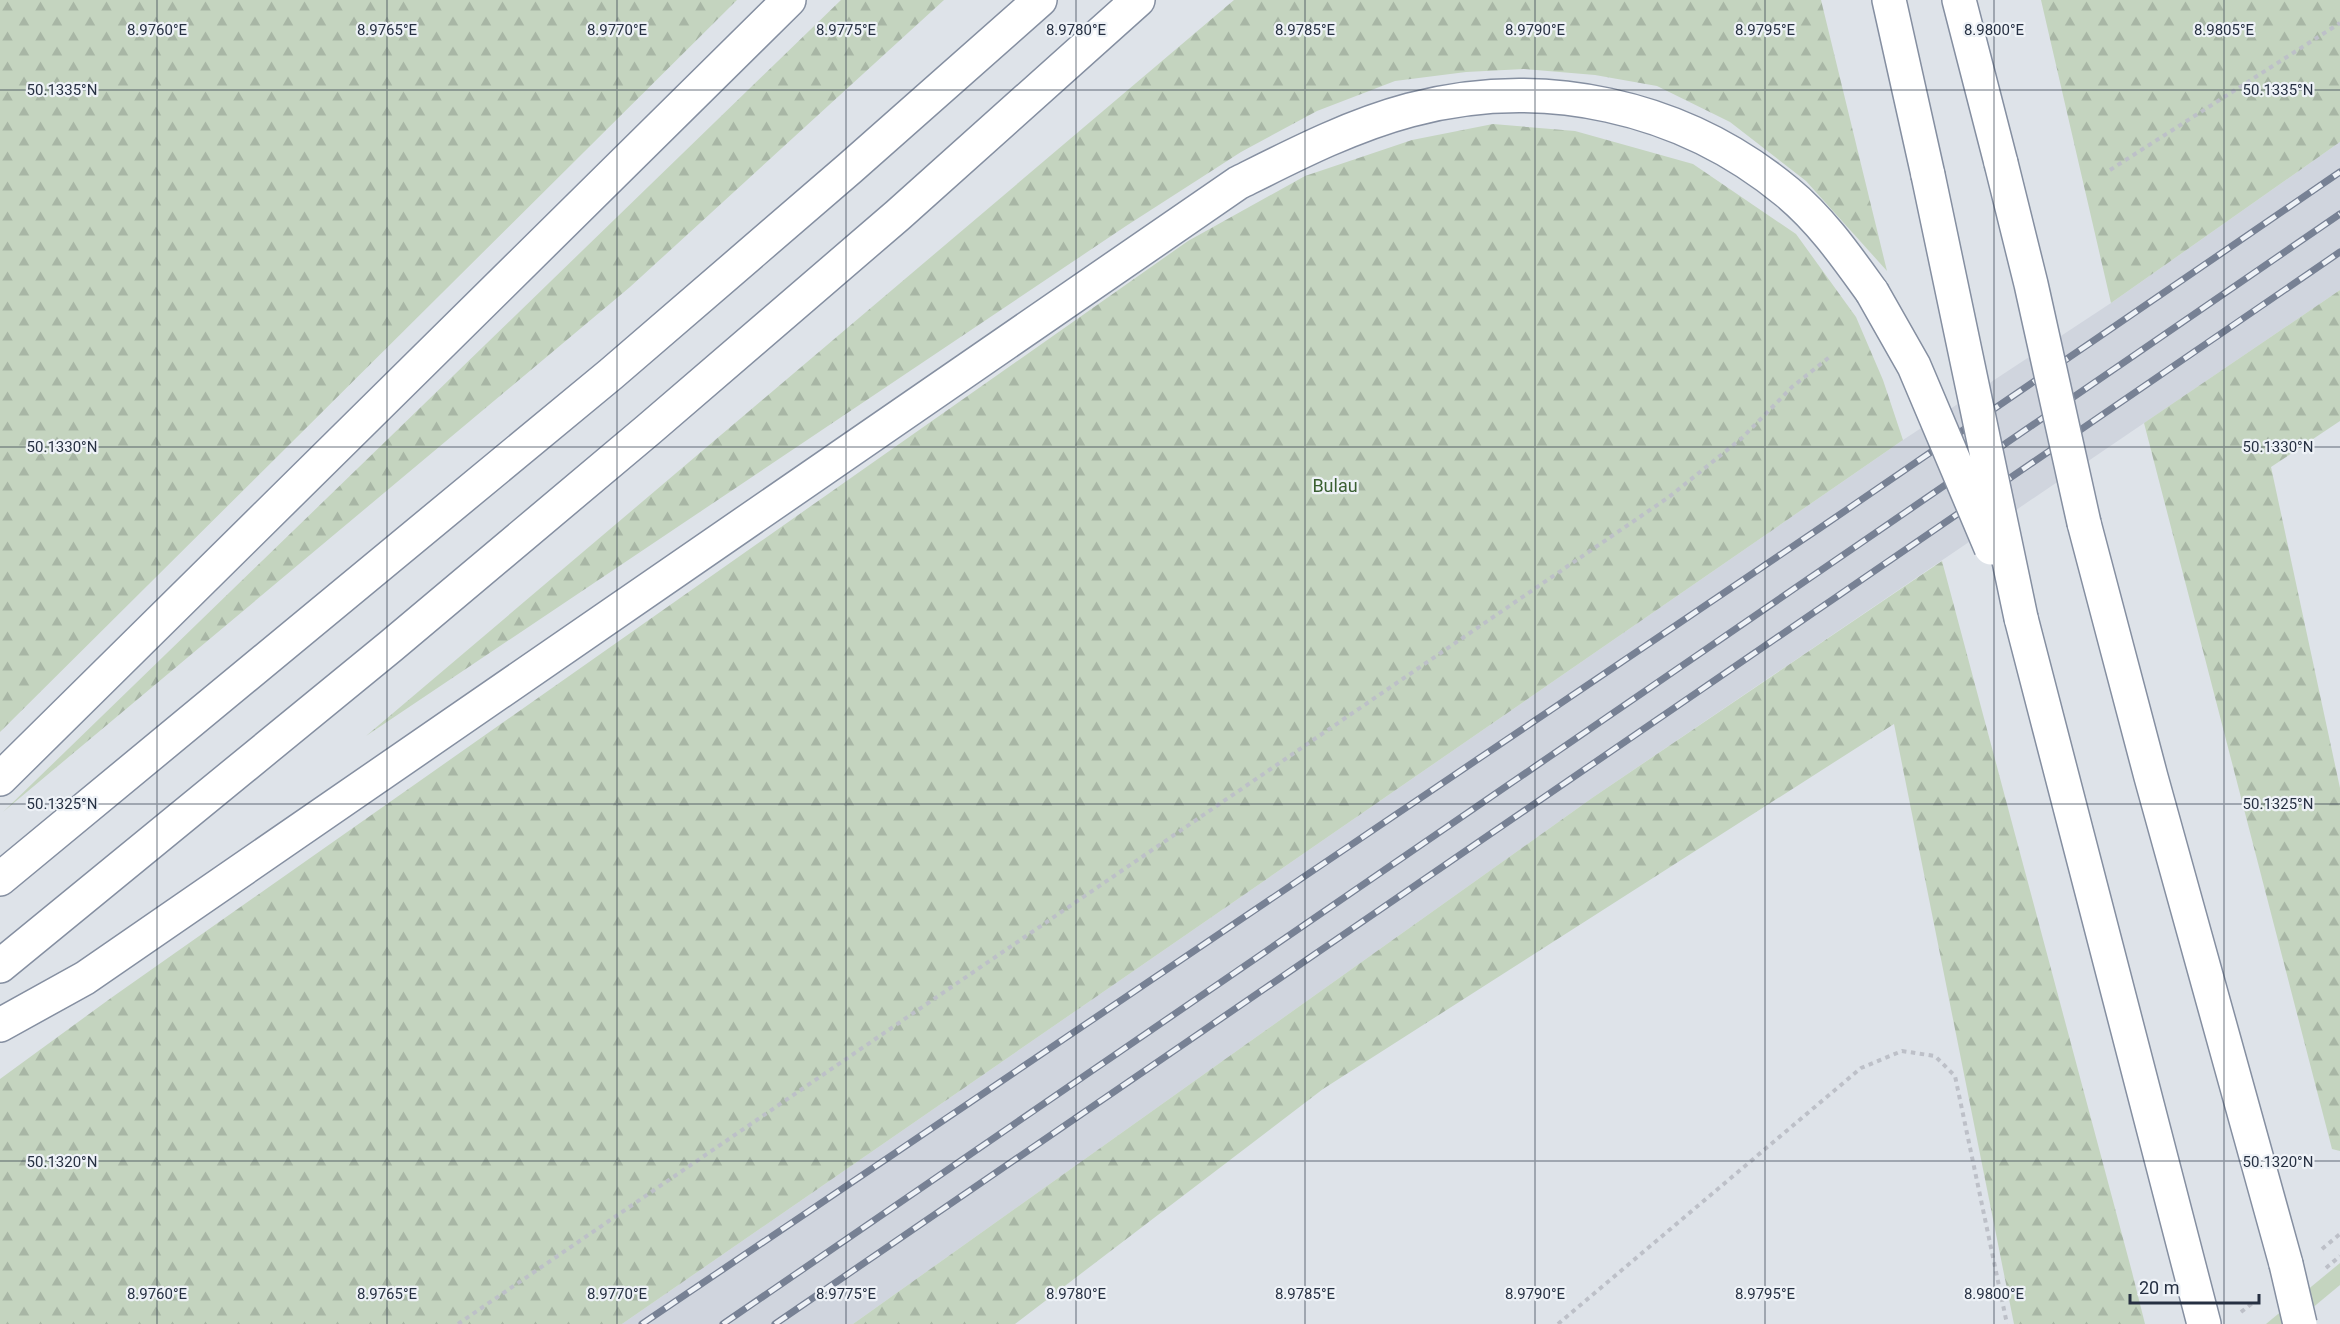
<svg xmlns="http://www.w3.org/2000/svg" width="2340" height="1324" font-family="Roboto,sans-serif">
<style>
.built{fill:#d0d5de}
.green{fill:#c4d4bf}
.forest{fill:url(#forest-firs)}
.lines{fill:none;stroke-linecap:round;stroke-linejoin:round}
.highway-casing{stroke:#858fa1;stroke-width:36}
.path{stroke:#bdc0c8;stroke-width:4;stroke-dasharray:4.5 4.5;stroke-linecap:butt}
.highway{stroke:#fff;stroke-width:33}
.rail-casing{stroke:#778194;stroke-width:7}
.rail{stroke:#eef2f7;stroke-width:4.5;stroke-dasharray:14;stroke-linecap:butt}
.highway-bridge-casing{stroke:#858fa1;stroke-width:36;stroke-linecap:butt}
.highway-bridge{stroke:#fff;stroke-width:33}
.ticks{fill:none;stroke:#263042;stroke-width:1.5;stroke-opacity:0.45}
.labels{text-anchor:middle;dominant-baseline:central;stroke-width:4.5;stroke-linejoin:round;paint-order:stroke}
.park-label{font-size:18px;fill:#3a5f32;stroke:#eef2f7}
.ticks-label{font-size:15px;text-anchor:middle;fill:#263042;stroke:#eef2f7;stroke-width:4.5;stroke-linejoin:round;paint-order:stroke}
</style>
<defs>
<pattern id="forest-firs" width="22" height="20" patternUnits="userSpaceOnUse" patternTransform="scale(1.5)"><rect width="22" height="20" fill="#c4d4bf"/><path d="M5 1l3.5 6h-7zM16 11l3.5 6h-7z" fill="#a8b6a5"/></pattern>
</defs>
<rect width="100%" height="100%" fill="#dee3e9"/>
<path class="built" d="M 2340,142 L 2340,290 L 1592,798 L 853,1324 L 622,1324 L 1903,440 L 2111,303 Z"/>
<path class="green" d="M 2340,1263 L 2340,1285 L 2293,1324 L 2266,1324 Z"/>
<path class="forest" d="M 0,0 L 737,0 L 0,732 Z
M 841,0 L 944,0 L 630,287 L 3,812 Z
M 1234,0 L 1821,0 L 1887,271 L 1806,181 L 1730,122 L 1657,86 L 1595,75 L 1524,69 L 1466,72 L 1395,81 L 1317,111 L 1241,152 L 1126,226 L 366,736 Z
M 2041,0 L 2340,0 L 2340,142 L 2111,303 Z
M 1493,124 L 1575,131 L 1693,164 L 1796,234 L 1856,317 L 1883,380 L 1903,440 L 622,1324 L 0,1324 L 0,1079 L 111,998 L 1188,241 L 1305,176 L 1412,140 Z
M 2340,290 L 2340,421 L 2271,467 L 2340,788 L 2340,1151 L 2332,1149 L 2144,423 Z
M 1942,561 L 2132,1272 L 2145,1324 L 2014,1324 L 1894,724 L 1323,1089 L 1015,1324 L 853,1324 L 1592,798 Z"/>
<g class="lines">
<defs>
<path id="highway" d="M 1889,0 L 1928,175
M 1959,0 L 2001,163
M 2084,523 L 2151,777 L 2286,1264
M 2021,618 L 2204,1324
M 0,779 L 789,0
M 0,879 L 611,374 L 850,168 L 1040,0
M 0,966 L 391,646 L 648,430 L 898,215 L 1138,0
M 0,1025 L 85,978 L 1238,183 C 1294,155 1350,126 1410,110 C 1542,75 1682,105 1787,192 C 1821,220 1846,256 1872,292"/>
</defs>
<use href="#highway" class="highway-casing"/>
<path class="path" d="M 2110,170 L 2340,23
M 2322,1249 L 2340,1234
M 2326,1268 L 2340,1256
M 2241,1312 L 2254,1302
M 458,1324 L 1669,497 L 1742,438 L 1792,387 L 1832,355
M 1558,1324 L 1861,1068 L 1902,1051 L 1935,1056 L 1955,1076 L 2007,1324"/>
<use href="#highway" class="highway"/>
<defs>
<path id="rail" d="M 642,1324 L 1820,528 L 2340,172
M 723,1324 L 2340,214
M 775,1324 L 2340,252"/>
</defs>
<use href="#rail" class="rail-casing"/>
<use href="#rail" class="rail"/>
<defs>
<path id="highway-bridge" d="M 2001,163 L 2031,284 L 2084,523
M 1928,175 L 2021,618
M 1872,292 L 1914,366 L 1991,548
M 2286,1264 L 2300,1324"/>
</defs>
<use href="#highway-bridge" class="highway-bridge-casing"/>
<use href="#highway-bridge" class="highway-bridge"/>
</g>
<path class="ticks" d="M 157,0 L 157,1324M 387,0 L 387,1324M 617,0 L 617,1324M 846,0 L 846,1324M 1076,0 L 1076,1324M 1305,0 L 1305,1324M 1535,0 L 1535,1324M 1765,0 L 1765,1324M 1994,0 L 1994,1324M 2224,0 L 2224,1324M 0,90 L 2340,90M 0,447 L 2340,447M 0,804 L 2340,804M 0,1161 L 2340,1161"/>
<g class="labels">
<g class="park-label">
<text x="1335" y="485">Bulau</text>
</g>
</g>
<g class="ticks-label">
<text x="157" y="35">8.9760°E</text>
<text x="387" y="35">8.9765°E</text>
<text x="617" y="35">8.9770°E</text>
<text x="846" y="35">8.9775°E</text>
<text x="1076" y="35">8.9780°E</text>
<text x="1305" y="35">8.9785°E</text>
<text x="1535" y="35">8.9790°E</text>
<text x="1765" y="35">8.9795°E</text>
<text x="1994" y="35">8.9800°E</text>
<text x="2224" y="35">8.9805°E</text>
<text x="62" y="95">50.1335°N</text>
<text x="2278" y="95">50.1335°N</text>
<text x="62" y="452">50.1330°N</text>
<text x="2278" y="452">50.1330°N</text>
<text x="62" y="809">50.1325°N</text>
<text x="2278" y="809">50.1325°N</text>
<text x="62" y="1167">50.1320°N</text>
<text x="2278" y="1167">50.1320°N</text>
<text x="157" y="1299">8.9760°E</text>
<text x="387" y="1299">8.9765°E</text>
<text x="617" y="1299">8.9770°E</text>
<text x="846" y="1299">8.9775°E</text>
<text x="1076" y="1299">8.9780°E</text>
<text x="1305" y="1299">8.9785°E</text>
<text x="1535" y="1299">8.9790°E</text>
<text x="1765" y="1299">8.9795°E</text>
<text x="1994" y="1299">8.9800°E</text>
</g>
<path d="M2130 1294v9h129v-9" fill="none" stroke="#263042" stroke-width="3"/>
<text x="2139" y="1294" font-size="18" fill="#263042" stroke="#eef2f7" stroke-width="4.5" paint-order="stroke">20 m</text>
</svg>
